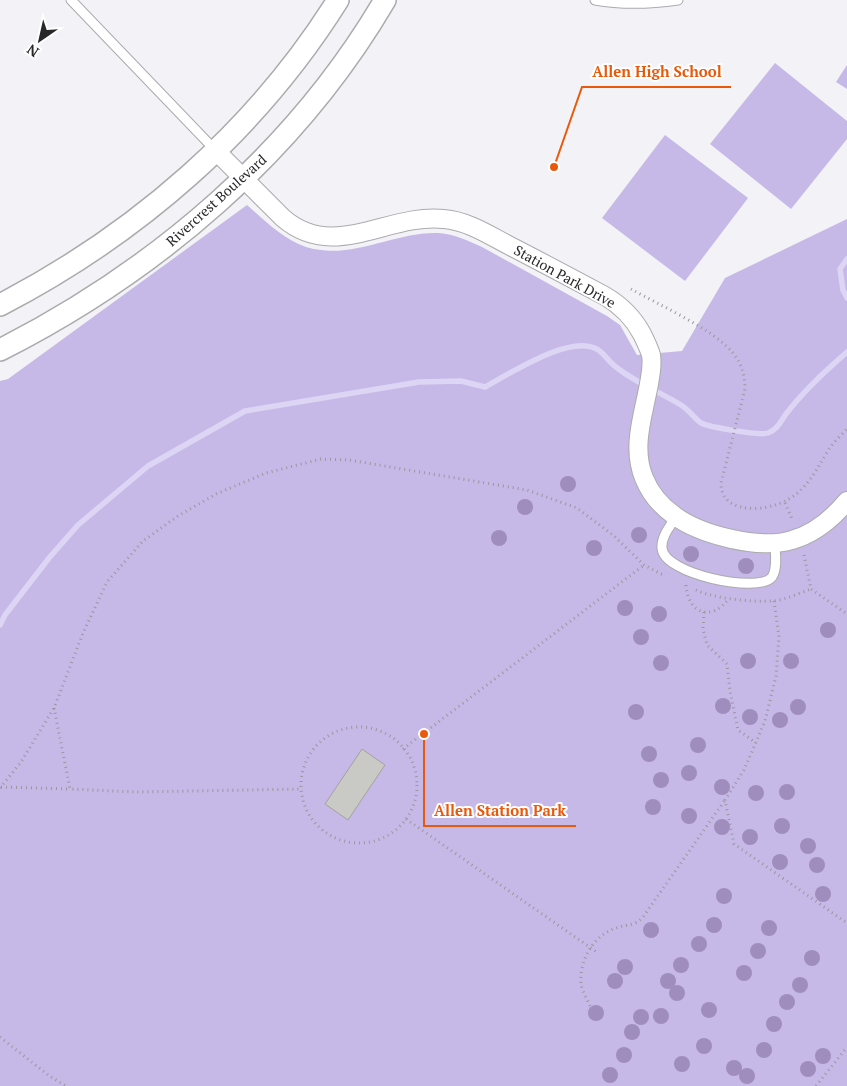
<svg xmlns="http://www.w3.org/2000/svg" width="847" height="1086" viewBox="0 0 847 1086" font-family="'PT Serif',serif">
	<rect width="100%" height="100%" fill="#f3f2f6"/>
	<g fill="#c6b9e8">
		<path d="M775 63 847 121V139L791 209 710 144Z"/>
		<path d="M847 65V89L836 82Z"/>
		<path d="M665 135 748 198 685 281 602 218Z"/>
		<path d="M247 205C265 221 283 239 306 247 352 261 394 231 439 233 454 234 469 241 482 247L607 316 620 325 637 355 682 351 725 278 847 219V1086H0V381L8 379Z"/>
	</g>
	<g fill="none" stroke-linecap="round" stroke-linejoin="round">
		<g stroke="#ddd5f4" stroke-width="5.5">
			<path d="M847 259 840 269 843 290 847 298"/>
			<path d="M0 625 5 615 49 558 78 525 148 466 245 411 419 382 461 381 485 387C510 373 558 343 586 346 602 347 605 359 616 367 636 383 660 392 681 405 689 410 694 418 701 423 709 427 759 436 768 433 777 430 781 421 786 414 804 390 825 371 847 352"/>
		</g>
	</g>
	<path fill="#c9c9c5" stroke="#a2a29e" d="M362 749 385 765 348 820 325 804Z"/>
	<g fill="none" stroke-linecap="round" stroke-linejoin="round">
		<defs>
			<g id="service">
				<path d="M71 0 216 151"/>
				<path d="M595 0C623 5 650 4 678 0"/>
				<path d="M676 517C670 526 661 537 662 548 663 574 759 594 772 577 778 568 775 553 775 543"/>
			</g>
			<path id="minor" d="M216 151 283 218C334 262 387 213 444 219 469 221 492 237 514 248 545 264 575 280 605 296 622 306 633 317 642 334 645 340 649 348 651 355 653 366 650 378 648 389 642 419 632 449 644 478 650 493 662 507 675 516 701 535 760 550 792 540 814 534 832 519 847 501"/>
			<g id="tertiary">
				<path d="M0 305C137 234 256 131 338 0"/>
				<path d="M0 350C156 271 296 152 385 0"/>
			</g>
		</defs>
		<use href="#service" stroke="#abaaad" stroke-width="11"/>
		<use href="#minor" stroke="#abaaad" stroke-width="20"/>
		<use href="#tertiary" stroke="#abaaad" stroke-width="24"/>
		<g stroke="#99989b" stroke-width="3" stroke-dasharray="1 4" stroke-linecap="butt">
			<path d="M631 289C659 305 713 329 733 353 742 364 745 376 745 389L721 483C721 496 728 504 741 507 749 509 759 509 767 507 802 500 812 477 829 449 834 442 841 435 847 429"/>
			<path d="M785 503 793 521"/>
			<path d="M804 555 811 589 847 614"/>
			<path d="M686 585C688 614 712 622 729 598"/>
			<path d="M696 590C715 599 752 602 773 601 785 600 799 593 811 589"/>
			<path d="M774 601 779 637 776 676 765 721 744 770 725 800 734 844 847 923"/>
			<path d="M704 612 703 629 707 645 727 664 730 691 738 730 756 743"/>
			<path d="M54 708 70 789 136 792 301 789"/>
			<circle cx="359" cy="785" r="58"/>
			<path d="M403 749 644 565"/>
			<path d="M1 787 70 789"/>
			<path d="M0 788 21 762 54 708 83 633 107 582 143 541 178 516 216 494 266 473 321 459 349 460 527 490 577 508 614 536 644 565 665 576"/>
			<path d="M406 819 598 953"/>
			<path d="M590 1006C587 999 582 991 581 984 579 959 594 934 619 927 629 924 635 926 643 917L725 800"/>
			<path d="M0 1037 48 1075 66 1086"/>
			<path d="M816 1086 847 1047"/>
		</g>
		<use href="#service" stroke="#fff" stroke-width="9"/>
		<use href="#minor" stroke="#fff" stroke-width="18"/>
		<use href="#tertiary" stroke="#fff" stroke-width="21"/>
	</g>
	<g fill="#9f8dbe">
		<circle cx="568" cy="484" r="8"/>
		<circle cx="525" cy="507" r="8"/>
		<circle cx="639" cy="535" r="8"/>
		<circle cx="499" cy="538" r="8"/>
		<circle cx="594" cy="548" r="8"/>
		<circle cx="691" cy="554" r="8"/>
		<circle cx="746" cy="566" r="8"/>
		<circle cx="625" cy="608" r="8"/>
		<circle cx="659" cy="614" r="8"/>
		<circle cx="828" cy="630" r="8"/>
		<circle cx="641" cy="637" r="8"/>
		<circle cx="748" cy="661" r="8"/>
		<circle cx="791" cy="661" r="8"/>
		<circle cx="661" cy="663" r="8"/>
		<circle cx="723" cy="706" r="8"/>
		<circle cx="798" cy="707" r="8"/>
		<circle cx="636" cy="712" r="8"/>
		<circle cx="750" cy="717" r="8"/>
		<circle cx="780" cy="720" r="8"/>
		<circle cx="698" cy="745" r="8"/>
		<circle cx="649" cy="754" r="8"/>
		<circle cx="689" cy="773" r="8"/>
		<circle cx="661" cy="780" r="8"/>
		<circle cx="722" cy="787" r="8"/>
		<circle cx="787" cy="792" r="8"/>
		<circle cx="756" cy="793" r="8"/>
		<circle cx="653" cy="807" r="8"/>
		<circle cx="689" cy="816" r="8"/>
		<circle cx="782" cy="826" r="8"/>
		<circle cx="722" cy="827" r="8"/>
		<circle cx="750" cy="837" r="8"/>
		<circle cx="808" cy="846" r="8"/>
		<circle cx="780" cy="862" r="8"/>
		<circle cx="817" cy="865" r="8"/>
		<circle cx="823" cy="894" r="8"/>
		<circle cx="724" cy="896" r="8"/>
		<circle cx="714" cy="925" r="8"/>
		<circle cx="769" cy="928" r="8"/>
		<circle cx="651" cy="930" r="8"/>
		<circle cx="699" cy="944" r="8"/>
		<circle cx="758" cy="951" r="8"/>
		<circle cx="812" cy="958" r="8"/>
		<circle cx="681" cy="965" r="8"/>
		<circle cx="625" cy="967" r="8"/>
		<circle cx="744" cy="973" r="8"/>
		<circle cx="615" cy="981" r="8"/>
		<circle cx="668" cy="981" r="8"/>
		<circle cx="800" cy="985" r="8"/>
		<circle cx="677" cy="993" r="8"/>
		<circle cx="787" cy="1002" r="8"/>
		<circle cx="709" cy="1010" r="8"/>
		<circle cx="596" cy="1013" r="8"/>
		<circle cx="661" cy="1016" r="8"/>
		<circle cx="641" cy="1017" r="8"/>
		<circle cx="774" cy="1024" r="8"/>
		<circle cx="632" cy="1032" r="8"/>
		<circle cx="704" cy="1046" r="8"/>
		<circle cx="764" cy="1050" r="8"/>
		<circle cx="624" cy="1055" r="8"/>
		<circle cx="823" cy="1056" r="8"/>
		<circle cx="682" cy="1064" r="8"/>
		<circle cx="734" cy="1068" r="8"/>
		<circle cx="808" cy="1069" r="8"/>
		<circle cx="610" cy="1075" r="8"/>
		<circle cx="747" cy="1076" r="8"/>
	</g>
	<g text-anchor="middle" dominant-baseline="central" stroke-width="4" stroke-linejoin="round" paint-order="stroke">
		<g font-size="14" fill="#282729" stroke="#fff">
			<text transform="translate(216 200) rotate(-42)">Rivercrest Boulevard</text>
			<text transform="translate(565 276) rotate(29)">Station Park Drive</text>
		</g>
	</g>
	<path fill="none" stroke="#e8590c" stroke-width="2" d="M554 167L582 87H731M424 734L424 826H576"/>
	<g fill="#e8590c" stroke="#fff" stroke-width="2">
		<circle cx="554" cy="167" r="5"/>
		<circle cx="424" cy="734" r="5"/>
	</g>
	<g font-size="15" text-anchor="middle" font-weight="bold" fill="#e8590c" stroke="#fff" stroke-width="4" stroke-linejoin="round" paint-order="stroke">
		<text x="657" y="77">Allen High School</text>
		<text x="500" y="816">Allen Station Park</text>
	</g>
	<g transform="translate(40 40) rotate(214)" stroke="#ffffff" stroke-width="4" paint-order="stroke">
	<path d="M0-4L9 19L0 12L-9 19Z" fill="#282729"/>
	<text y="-8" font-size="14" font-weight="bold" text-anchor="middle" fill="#282729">N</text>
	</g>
</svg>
